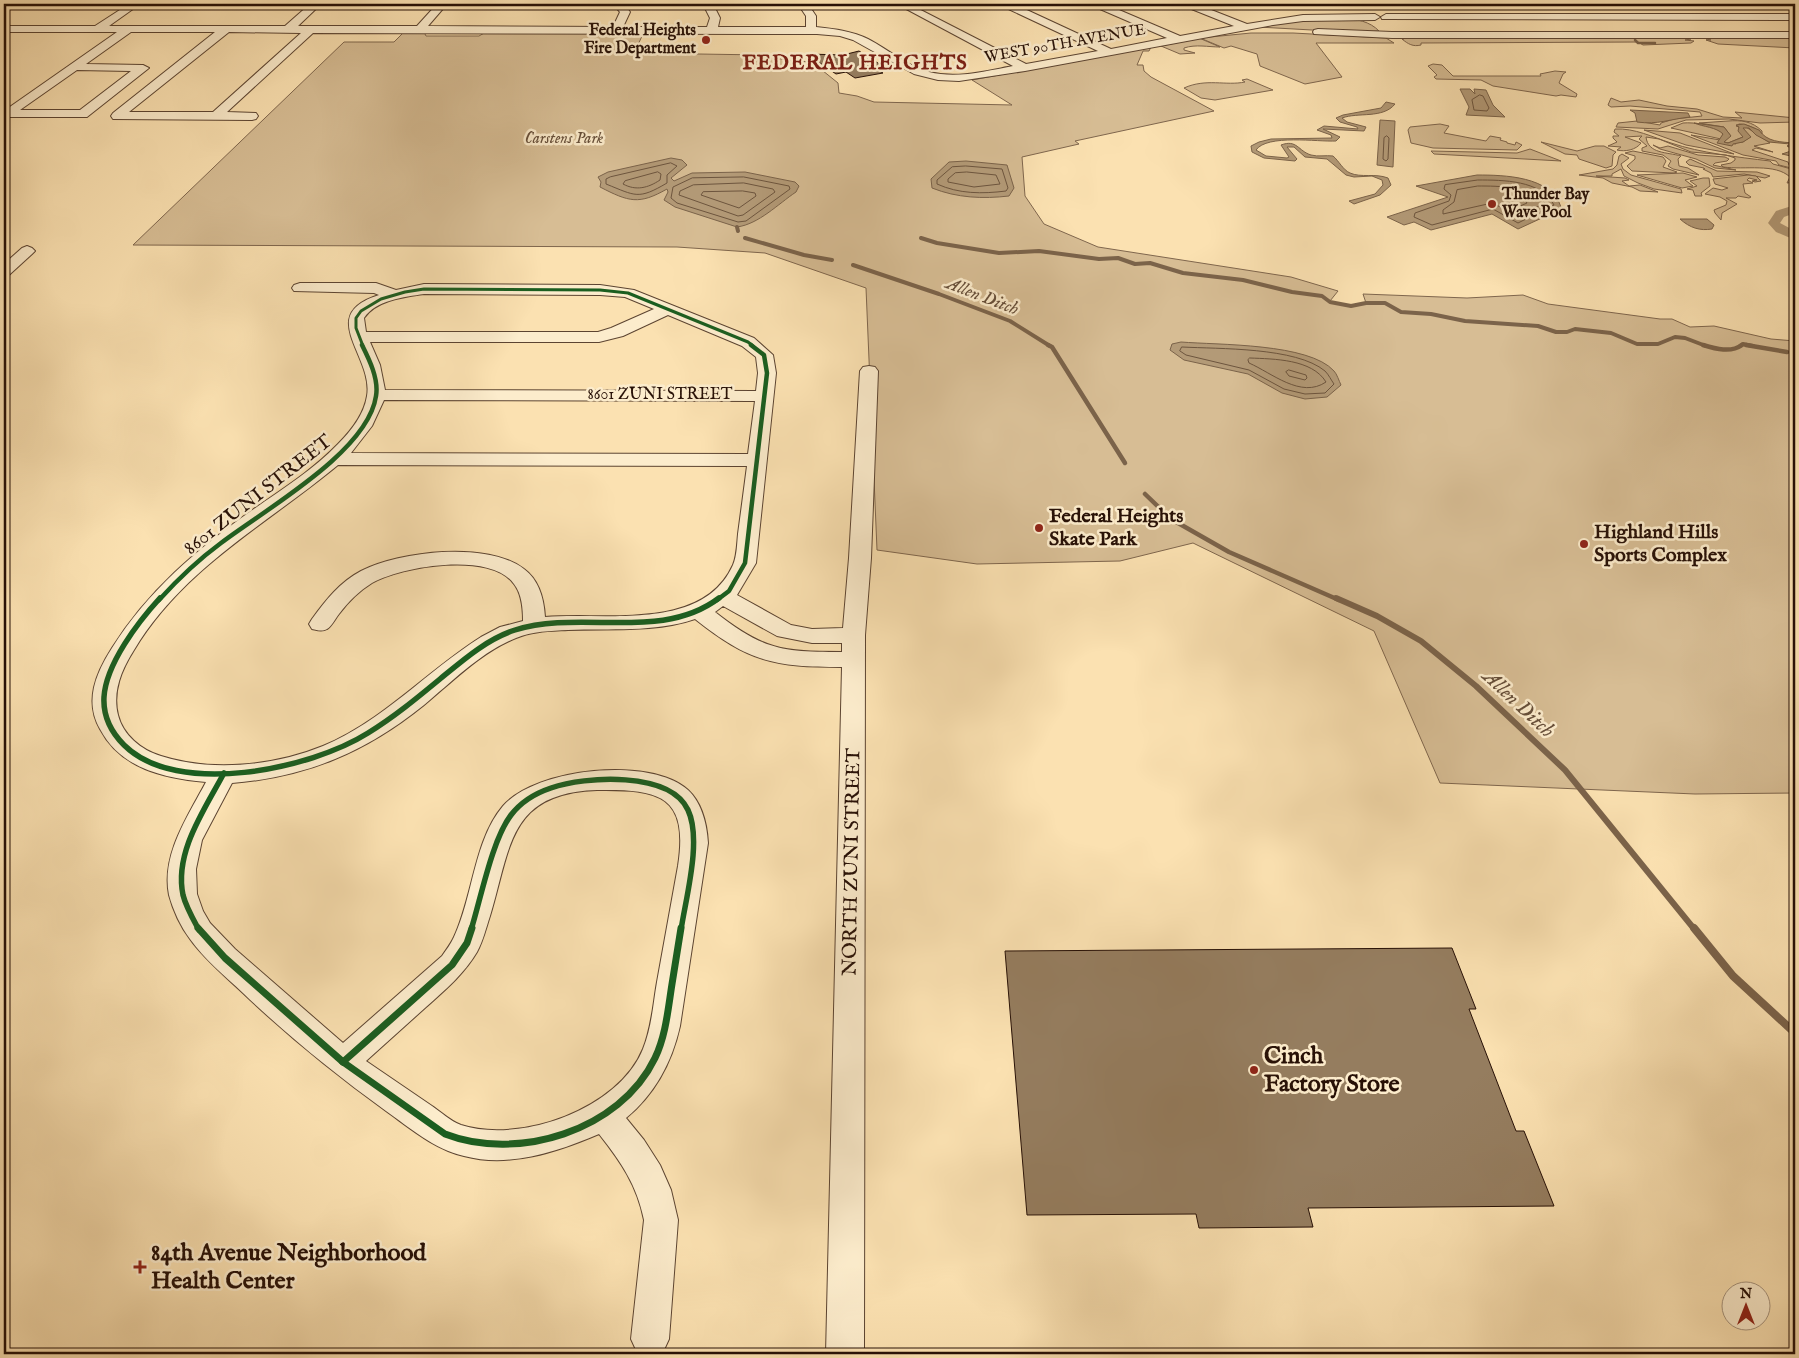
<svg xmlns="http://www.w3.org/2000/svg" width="1799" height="1358" viewBox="0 0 1799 1358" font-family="'IM FELL English',serif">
	<rect width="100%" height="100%" fill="#fbe1b1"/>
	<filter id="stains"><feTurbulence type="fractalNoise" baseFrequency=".004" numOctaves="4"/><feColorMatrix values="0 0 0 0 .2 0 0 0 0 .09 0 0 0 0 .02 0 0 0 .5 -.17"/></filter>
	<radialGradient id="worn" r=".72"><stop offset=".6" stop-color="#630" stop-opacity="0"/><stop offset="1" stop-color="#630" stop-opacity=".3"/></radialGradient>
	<g fill="#d7bd94" stroke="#7f664d">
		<path d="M1301 20C1325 20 1361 12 1379 31L1348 32 1258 27Z"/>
		<path d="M404 32H424L426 36H479L486 32H644L634 53 763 55 786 60 812 62 838 83 839 93 857 96 874 102 1012 105 972 80 1151 47 1149 51H1143L1137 65H1143L1144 71 1151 77 1214 111 1075 141 1079 144 1022 157 1025 196 1044 224 1098 247 1291 277 1338 291 1330 301C1343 306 1352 306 1366 303L1363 294 1467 298 1523 295 1548 304 1660 319H1672L1690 327 1714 326 1771 339 1795 341V793L1695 794 1440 783 1374 631 1193 543 1120 561 977 564 877 550 866 288 765 253 677 247 133 245 344 42H394Z"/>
		<path d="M1251 33H1293L1386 38 1394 43H1316L1342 77 1305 84 1260 66 1257 54 1231 46 1224 48 1200 38Z"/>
		<path d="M1400 37 1685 38 1691 39 1685 40 1694 41 1691 43 1643 45 1638 42 1421 43V45C1413 47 1408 44 1402 39H1404Z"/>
		<path d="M1710 37H1795V48L1718 44 1706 40H1711L1706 39Z"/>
		<path d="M1199 38 1220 47C1208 47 1196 44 1184 48V50L1195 53 1180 54 1161 46Z"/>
		<path d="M1433 64 1442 65 1453 76H1541L1540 74 1555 71 1566 72 1563 74 1559 83 1577 94 1576 97 1561 95 1556 96 1493 86 1481 80 1436 79 1434 77 1437 75 1428 66Z"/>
		<path d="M1247 79 1273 90 1215 100 1201 98 1184 88C1206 78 1226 86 1245 82L1242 80Z"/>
		<path d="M1611 98 1621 102 1639 100 1667 106 1697 109 1723 117 1742 118 1735 112 1795 118V122L1760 123 1729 119 1686 120 1658 129 1616 127 1618 123 1637 121 1660 125 1661 123 1674 119 1702 116 1700 112 1630 106 1611 107 1608 105Z"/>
		<path d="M1728 121C1741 120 1752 121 1762 131V134C1757 128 1746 124 1739 124L1736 126 1739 127 1743 137 1728 143 1724 142 1730 135 1724 127 1699 123Z"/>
		<path d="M1683 123C1694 122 1717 125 1723 134L1721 139 1671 128Z"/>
		<path d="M1440 124 1449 126 1444 133 1486 141 1490 136 1501 138 1500 140 1507 142V143L1515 145 1516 142 1522 145 1517 150 1433 148 1411 143 1408 130 1410 127Z"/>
		<path d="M1746 127 1770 143 1754 146 1773 152 1756 148 1752 150 1788 162 1789 165 1795 167V169L1779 165 1776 161 1743 155 1691 135 1720 140 1718 142 1736 144 1735 143 1743 142 1750 137 1742 128Z"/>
		<path d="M1615 129C1635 128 1652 137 1671 143 1701 153 1737 157 1770 161L1773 164 1795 170V182L1787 183 1790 177C1775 163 1745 170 1723 167L1721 165 1731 163 1735 160V158L1726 155 1691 152 1659 139 1646 137C1648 154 1667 152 1681 156L1678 159 1679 166 1688 168 1699 175 1673 169 1668 166 1671 161 1663 155 1642 151V148L1647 146 1639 139 1642 136 1625 137 1641 143C1636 150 1625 152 1617 150L1621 147 1608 146 1617 142 1613 138V136H1619L1614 132Z"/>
		<path d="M1644 130 1680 133 1734 154 1686 145Z"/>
		<path d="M1541 142 1577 151 1595 146H1604L1616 152 1613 155 1612 166 1606 168 1579 159 1577 155 1565 154Z"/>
		<path d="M1653 145 1660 148 1668 146 1698 155 1725 157 1729 159 1727 161 1715 163 1713 165 1736 170 1715 168 1696 159 1660 149Z"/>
		<path d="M1530 149 1561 161 1434 154 1431 151 1517 153Z"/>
		<path d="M1633 151 1663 157 1666 161 1663 167 1677 172 1674 173 1632 171 1627 166 1635 159V156L1625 153Z"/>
		<path d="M1622 154 1629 158 1621 164 1623 169 1631 175 1681 189 1682 193 1654 189 1638 183 1624 176 1621 169 1612 174V176H1596L1625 178 1629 180 1622 181 1629 186 1640 185 1658 192 1640 191 1632 187 1612 183 1603 178 1579 175 1613 169 1617 165 1619 156Z"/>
		<path d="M1690 159 1717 171 1757 172 1770 176 1765 178 1744 174 1713 177 1711 173 1703 169H1705L1704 168 1689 165 1686 162Z"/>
		<path d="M1683 173 1697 177 1685 180 1693 186 1682 188 1637 175Z"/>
		<path d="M1748 175 1756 176 1761 181 1755 182 1752 181 1757 180 1749 178 1747 180 1753 183 1743 184 1745 193 1751 197 1749 198 1738 196 1736 198H1726L1737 204 1722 213 1721 220 1715 213 1714 210 1726 205 1727 201 1720 197 1705 194 1713 188 1722 190 1728 188 1715 184 1713 179Z"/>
		<path d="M1703 178H1709L1710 186 1701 193 1702 196H1695L1693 190 1687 189 1697 186 1690 181Z"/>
	</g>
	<g fill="#b39a77" stroke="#7b634a">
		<path d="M1460 89H1470L1475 94 1474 89 1486 90 1493 105 1505 117 1466 115 1469 107Z"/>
		<path d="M1386 102 1395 104C1383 119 1358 112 1342 118L1347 122 1366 127 1364 131 1323 129 1340 137 1336 141C1318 142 1267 134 1256 150L1266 156 1287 158 1289 157 1281 145C1297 139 1298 151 1311 155 1318 157 1326 155 1333 156 1339 161 1343 170 1350 173 1361 178 1375 173 1388 178L1391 185 1380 195 1354 204 1349 201 1375 194 1383 185 1382 180 1372 176 1354 177 1346 175 1327 159 1305 157 1294 147H1287L1297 159 1295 161 1264 158 1252 152 1251 146 1259 142 1271 139 1332 138 1331 135 1317 130 1324 126 1358 129 1357 127 1340 122 1336 118 1343 115 1381 108Z"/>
		<path d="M1630 110 1688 113 1690 117C1670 119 1658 125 1637 122L1635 113Z"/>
		<path d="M1380 120 1395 121 1393 167 1377 165Z"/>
		<path d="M1694 123 1724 127 1731 136 1724 142 1728 143 1743 137 1738 131 1739 127 1736 125 1744 124 1759 130C1767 142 1780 142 1795 143V157L1782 154 1794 150 1787 146 1790 144 1769 142 1756 135 1749 128H1743L1751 137 1743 142 1733 144 1732 146 1717 143 1723 134C1716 127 1704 127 1694 123Z"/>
		<path d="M671 158 682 160 687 165 671 178 674 181 692 173 745 172 795 182 799 186 796 192C778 204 759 224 737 227L675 207 664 200 668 192 667 189C639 205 629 202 600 187L601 182 598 177 608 172Z"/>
		<path d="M966 161 1007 165 1014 188 1009 196C983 199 957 198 932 188L931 179 949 162Z"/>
		<path d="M1477 175C1504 175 1551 176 1561 207L1557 211 1518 229 1492 214 1431 230 1414 222 1404 225 1387 217 1448 197 1416 186Z"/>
		<path d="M1680 219H1707L1714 225 1712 229C1700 231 1690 228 1680 219Z"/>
		<path d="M1181 342C1218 345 1309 343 1334 371 1337 374 1339 381 1341 385L1327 397 1305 399 1282 393 1248 374 1184 360 1170 350 1172 344Z"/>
	</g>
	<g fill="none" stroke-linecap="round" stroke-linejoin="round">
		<g stroke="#6d553e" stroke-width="1">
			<path d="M1480 95 1483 96 1489 108 1487 111 1474 110 1472 100Z"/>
			<path d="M1387 136 1389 138 1388 159 1386 161 1383 159 1384 138Z"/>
			<path d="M671 163 677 166 667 175V183C638 200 636 196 606 184V179L610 177Z"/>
			<path d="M966 166 1002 169 1008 188 1006 191C982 194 959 194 937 184V180L952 167Z"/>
			<path d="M658 172 661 174 660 180C648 188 636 191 623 184L625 181Z"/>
			<path d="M967 172 996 175 1000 184 974 187 948 182V179L955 173Z"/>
			<path d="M744 177 789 186 790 189 746 221 738 222 677 203 671 198 673 187 692 178Z"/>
			<path d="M1478 180C1503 180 1541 180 1554 205L1518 223 1493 209 1432 225 1414 217 1415 213 1449 201 1451 195 1444 189 1445 185Z"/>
			<path d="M744 183 773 189 775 192 743 215 738 216 679 195 680 191 693 185Z"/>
			<path d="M1478 186C1499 186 1530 186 1545 203L1519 216 1492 203 1443 214V210L1454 202 1457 190Z"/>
			<path d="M743 191 755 193 756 196 739 208 701 195 703 192Z"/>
			<path d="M1507 196 1525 200 1527 203 1518 207 1505 200 1504 197Z"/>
			<path d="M1182 347C1219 349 1296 347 1325 371 1329 375 1331 380 1334 384L1325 393 1305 394 1284 389 1249 370 1186 355 1180 351Z"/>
			<path d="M1250 358C1274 359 1312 359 1326 382 1301 399 1272 373 1249 363L1248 360Z"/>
			<path d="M1289 370 1306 375 1307 378 1305 380 1289 376 1286 372Z"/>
		</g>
		<path stroke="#7b634a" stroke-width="2.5" d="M1635 40 1638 43H1655"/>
		<g stroke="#7b634a" stroke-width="4">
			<path d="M737 227 738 231"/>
			<path d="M745 238 804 255 832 260"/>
			<path d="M921 238 937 243 999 253 1039 251 1099 259 1118 258 1135 264 1150 263 1183 273 1243 280 1292 292 1322 296 1330 302 1351 306 1366 303H1385L1401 312 1431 314 1465 321 1538 326 1556 332H1567L1575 329 1611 333 1637 344H1658L1675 337 1685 338 1706 346"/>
			<path d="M853 265 939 294 1010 321 1050 346"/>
			<path d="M1740 346 1743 344 1753 346"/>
		</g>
		<g stroke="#7b634a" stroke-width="4.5">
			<path d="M1048 345 1052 347 1125 463"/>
			<path d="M1703 345C1716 349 1731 353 1742 345"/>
			<path d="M1746 345 1787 352"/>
			<path d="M1145 494 1171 519 1229 552 1339 600"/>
		</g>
		<path stroke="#7b634a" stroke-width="6" d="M1336 598 1377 616 1421 641 1476 686 1565 770 1695 930"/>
		<path stroke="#7b634a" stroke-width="8" d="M1694 928 1733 976 1795 1033"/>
		<path fill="#b39a77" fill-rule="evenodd" d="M1795 205V213L1784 217 1780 223 1795 231V240L1776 232 1768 223 1776 211Z"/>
	</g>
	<g fill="#957d5f" stroke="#271006">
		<path d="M859 51 881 65 872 67 883 73 855 78 846 72 836 74 807 54 843 55Z"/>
		<path d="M1452 948 1476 1009H1469L1516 1131H1524L1554 1206 1308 1208 1313 1227 1199 1228 1196 1214 1027 1215 1005 951Z"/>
	</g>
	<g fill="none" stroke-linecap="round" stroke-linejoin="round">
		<defs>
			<g id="minor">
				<path d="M129 4H140L109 26H285L310 4H321L298 26H417L437 4H447L428 26 613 27 620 12 613 4H624L630 12 623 27H707L710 18 703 4H713L720 18 718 27H806V16L798 4H808L816 16V27C834 29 852 31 868 39 889 50 907 66 929 72 957 79 986 71 1013 66L897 4H909L1026 64 1098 51 1002 6 1001 4H1014L1111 49 1167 38 1093 6 1092 4H1105L1180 36 1234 26 1184 6 1183 4H1196L1247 24 1303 15 1375 14 1380 17 1375 20 1303 21 1273 25 1025 71 959 81 938 80 914 74 853 40 840 36 817 34 313 33 227 112 256 113 258 116 256 119 252 120 113 119 111 116 113 113 215 32H131L86 64 143 65 149 68 87 117H4V111L117 32H4V26H95ZM229 32 301 33 213 112H129ZM77 70 131 71 80 110H20Z"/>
				<path d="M1386 14H1795V20L1382 19 1381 17Z"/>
				<path d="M1318 29 1392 32H1795V38H1392L1314 34 1313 32 1314 30Z"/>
				<path d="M27 246 32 248 35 251 32 254 9 275 4 277V264L22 248Z"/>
				<path d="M300 283H376L396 290 424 284 600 285 634 290 754 338 773 355 776 373 756 563 737 595 791 625 812 629 843 628 849 558 860 371 863 367 869 366 875 367 878 371 871 558 865 635 864 1354H826L842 667C774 667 749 662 695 619 654 633 610 628 568 630 551 631 532 631 516 638 481 652 453 681 424 705 366 752 307 777 232 783L202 840 196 869 197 894 203 911 210 923 235 949 343 1043 442 956C446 950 451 944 454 937 473 897 474 840 503 806 536 768 650 756 688 790 702 803 707 825 708 843L680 1026C672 1062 655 1094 626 1118L644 1140 660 1165 671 1190 678 1220 669 1339 663 1352C655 1355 645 1355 637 1352L631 1339 644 1220C637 1185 621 1162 599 1134 557 1152 509 1168 464 1156 434 1149 410 1128 386 1111 335 1074 288 1036 243 993 225 976 204 959 190 939 181 927 173 910 169 895 161 855 188 816 206 782 164 778 121 769 100 729 84 701 96 673 112 648 148 591 196 550 251 511 281 490 313 470 338 444 351 431 364 415 367 396 374 356 315 315 379 295L374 293 294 291 292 288 294 285ZM424 294 600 295 625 297 654 309 611 328 598 332H366L364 318C376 300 404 297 424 294ZM668 315 742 346 756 357 758 373 756 391 385 390 380 365 370 342H599L623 336ZM384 400 755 401 748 454 351 453 372 426ZM338 465 747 466C744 489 741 512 738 534 737 544 737 556 733 565 703 632 606 612 545 617 544 599 539 580 524 569 488 541 400 551 361 571 340 582 326 600 312 619L309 624 312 629C317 630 322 632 327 629 331 627 335 619 339 614 348 602 359 591 372 583 402 566 491 551 514 584 522 594 523 609 523 621L500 627 481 637C427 671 383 721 323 746 274 766 211 772 161 756 141 750 123 735 118 715 112 691 122 669 134 650 183 568 267 524 338 465ZM723 606 777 636 812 643H842V652C782 652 763 650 715 612ZM597 790C659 789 689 795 678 866 671 905 664 943 657 982 653 1004 652 1027 643 1049 619 1109 520 1144 461 1125 450 1121 441 1112 432 1106 410 1091 388 1076 366 1061 386 1043 406 1025 426 1007 445 990 464 974 477 952 483 941 486 928 490 916 511 847 508 793 597 790Z"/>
			</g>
		</defs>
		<use href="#minor" stroke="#5c4431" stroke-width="2"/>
		<use href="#minor" fill="#fceccc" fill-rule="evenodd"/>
		<defs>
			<path id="cycleway-far3" d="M363 346 356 328V318L361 311 381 299 405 292 424 289 600 290 628 293 748 342 753 346"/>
			<g id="cycleway-far2">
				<path d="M159 600C178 579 198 560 221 543 264 510 368 452 376 396 379 379 369 359 362 345"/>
				<path d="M717 600 729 591 745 563 767 373 764 355 751 345"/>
			</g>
			<g id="cycleway-far1">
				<path d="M160 598C138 622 106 664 104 697 103 715 111 732 124 745 177 798 311 769 368 733 394 717 417 698 440 679 463 660 487 639 515 630 581 609 661 642 719 598"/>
				<path d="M199 930C193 919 186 907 183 895 174 852 205 809 224 773"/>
				<path d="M471 930C481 898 492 840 511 815 521 802 536 793 551 788 585 776 670 771 688 810 702 840 686 897 681 930"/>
			</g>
			<g id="cycleway">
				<path d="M198 928 225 958 343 1062"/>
				<path d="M343 1062 445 1134C517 1162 620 1131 655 1058 666 1035 668 1009 672 984 675 966 678 947 681 928"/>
				<path d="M343 1062 452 965 467 943 472 928"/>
			</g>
		</defs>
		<use href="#cycleway-far3" stroke="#fceccc" stroke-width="5"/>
		<use href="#cycleway-far2" stroke="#fceccc" stroke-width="7"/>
		<use href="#cycleway-far1" stroke="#fceccc" stroke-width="9"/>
		<use href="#cycleway" stroke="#fceccc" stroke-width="10"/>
		<use href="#cycleway-far3" stroke="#1b5e20" stroke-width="3"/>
		<use href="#cycleway-far2" stroke="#1b5e20" stroke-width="4.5"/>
		<use href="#cycleway-far1" stroke="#1b5e20" stroke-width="5.5"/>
		<use href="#cycleway" stroke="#1b5e20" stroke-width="7"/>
	</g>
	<g fill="#8f2418" stroke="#fceccc" stroke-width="2">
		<circle cx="706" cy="40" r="5"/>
		<circle cx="1492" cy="204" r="5"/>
		<circle cx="1039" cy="528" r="5"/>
		<circle cx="1584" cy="544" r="5"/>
		<circle cx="1254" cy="1070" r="5"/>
		<path d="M137.5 1259.5h5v5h5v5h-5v5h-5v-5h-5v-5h5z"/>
	</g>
	<g text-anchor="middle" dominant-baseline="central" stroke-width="5" stroke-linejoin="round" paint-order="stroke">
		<g font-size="16" font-weight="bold" fill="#271006" stroke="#fceccc" text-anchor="end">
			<text x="696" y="31">Federal Heights<tspan x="696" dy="18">Fire Department</tspan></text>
			<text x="1502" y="195" text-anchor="start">Thunder Bay<tspan x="1502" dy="18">Wave Pool</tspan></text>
		</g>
		<g font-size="16" fill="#271006" stroke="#fceccc">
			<text transform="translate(1065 44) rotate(-10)">WEST 90TH AVENUE</text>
			<text x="660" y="395">8601 ZUNI STREET</text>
		</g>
		<g font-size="16" font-style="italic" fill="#654d38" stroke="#fceccc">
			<text x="564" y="139">Carstens Park</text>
		</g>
		<g font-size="18" font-style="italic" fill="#664e39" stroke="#fceccc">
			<text transform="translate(982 297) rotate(21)">Allen Ditch</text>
		</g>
		<g font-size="20" fill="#271006" stroke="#fceccc">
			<text transform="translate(258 495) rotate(-38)">8601 ZUNI STREET</text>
			<text transform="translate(852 862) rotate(-89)">NORTH ZUNI STREET</text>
		</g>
		<g font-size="20" font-weight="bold" fill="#271006" stroke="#fceccc" text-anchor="start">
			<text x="1049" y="516">Federal Heights<tspan x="1049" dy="23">Skate Park</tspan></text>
			<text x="1594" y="532">Highland Hills<tspan x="1594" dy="23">Sports Complex</tspan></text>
		</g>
		<g font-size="21" font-weight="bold" letter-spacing="1" fill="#7a1f14" stroke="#fceccc">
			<text x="855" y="63">FEDERAL HEIGHTS</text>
		</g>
		<g font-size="21" font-style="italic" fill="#664e39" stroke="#fceccc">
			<text transform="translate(1518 704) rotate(43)">Allen Ditch</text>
		</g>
		<g font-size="24" font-weight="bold" fill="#271006" stroke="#fceccc" text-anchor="start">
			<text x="1264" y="1056">Cinch<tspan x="1264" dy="28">Factory Store</tspan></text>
			<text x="151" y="1253">84th Avenue Neighborhood<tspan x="151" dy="28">Health Center</tspan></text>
		</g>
	</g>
	<rect width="1799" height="1358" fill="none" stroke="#fbe1b1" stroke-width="20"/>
	<rect x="5" y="5" width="1789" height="1348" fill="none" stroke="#271006" stroke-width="2.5"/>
	<rect x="10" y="10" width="1779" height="1338" fill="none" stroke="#271006"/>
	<g transform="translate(1746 1306)"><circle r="24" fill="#fceccc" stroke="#a7947d"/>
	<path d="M0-4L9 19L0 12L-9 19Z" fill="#8f2418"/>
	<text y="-8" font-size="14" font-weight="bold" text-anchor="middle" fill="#271006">N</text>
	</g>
	<rect width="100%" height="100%" filter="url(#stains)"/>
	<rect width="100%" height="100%" fill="url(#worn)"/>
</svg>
